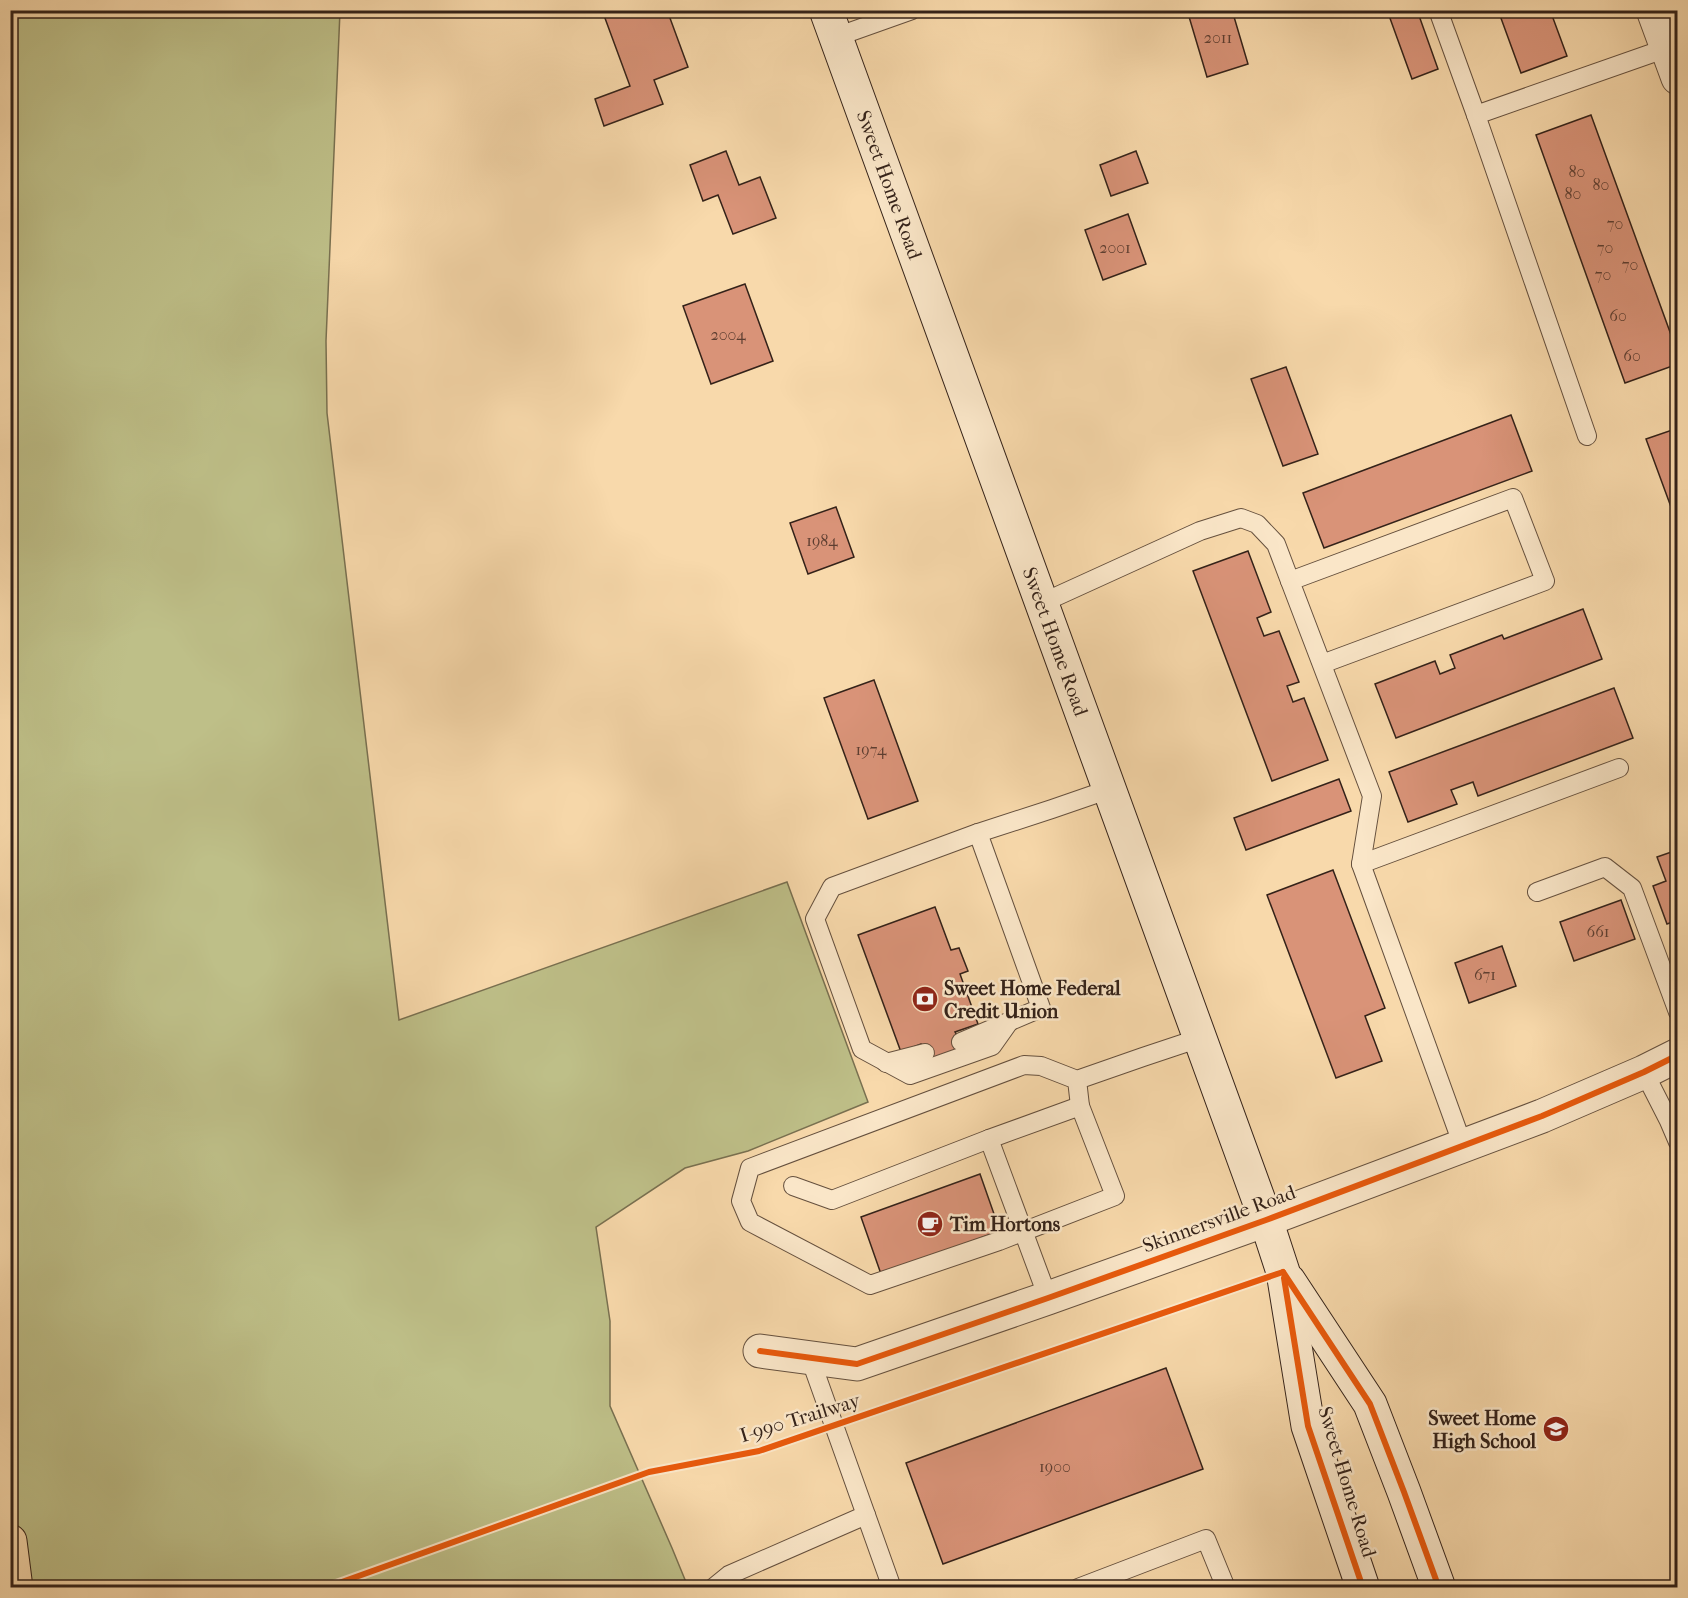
<svg xmlns="http://www.w3.org/2000/svg" width="1688" height="1598" viewBox="0 0 1688 1598" font-family="'IM FELL French Canon',serif">
	<rect width="100%" height="100%" fill="#f8d9ab"/>
	<filter id="stains"><feTurbulence type="fractalNoise" baseFrequency=".00333" numOctaves="4"/><feColorMatrix values="0 0 0 0 .2 0 0 0 0 .09 0 0 0 0 .02 0 0 0 .5 -.17"/></filter>
	<radialGradient id="worn" r=".72"><stop offset=".6" stop-color="#630" stop-opacity="0"/><stop offset="1" stop-color="#630" stop-opacity=".3"/></radialGradient>
	<path fill="#bebf88" stroke="#797050" stroke-width="1.5" d="M11 11H340L326 341 327 413 399 1020 787 882 868 1102 748 1151 685 1168 596 1227 610 1321V1406L672 1548 688 1587 11 1588Z"/>
	<g fill="#d99378" stroke="#342219" stroke-width="1.5">
		<path d="M602 10H667L688 67 654 80 663 104 604 126 595 99 630 86Z"/>
		<path d="M1187 10H1232L1248 64 1207 77Z"/>
		<path d="M1387 10H1417L1438 69 1412 79Z"/>
		<path d="M1498 10H1550L1567 56 1521 73Z"/>
		<path d="M1591 115 1678 354V364L1625 383 1536 135Z"/>
		<path d="M726 151 739 185 760 177 776 218 733 234 718 195 703 201 690 165Z"/>
		<path d="M1136 151 1148 183 1111 196 1100 165Z"/>
		<path d="M1128 214 1146 264 1103 280 1085 230Z"/>
		<path d="M745 284 773 361 711 384 683 306Z"/>
		<path d="M1286 367 1318 454 1283 466 1251 379Z"/>
		<path d="M1511 415 1532 471 1324 548 1303 493Z"/>
		<path d="M1678 428V526L1646 439Z"/>
		<path d="M836 507 854 557 808 574 790 523Z"/>
		<path d="M1248 551 1271 612 1257 618 1264 636 1279 631 1299 682 1287 686 1293 702 1304 698 1328 760 1272 781 1193 571Z"/>
		<path d="M1583 609 1602 659 1396 738 1375 684 1435 661 1440 674 1455 668 1450 655 1502 635 1504 639Z"/>
		<path d="M874 680 918 801 868 819 824 698Z"/>
		<path d="M1614 688 1633 738 1478 796 1473 782 1451 790 1457 804 1408 822 1389 772Z"/>
		<path d="M1339 779 1351 811 1246 850 1234 818Z"/>
		<path d="M1677 850 1678 920 1667 924 1653 886 1666 881 1657 857Z"/>
		<path d="M1333 870 1385 1008 1365 1016 1382 1061 1336 1078 1267 895Z"/>
		<path d="M1621 900 1635 939 1574 961 1560 922Z"/>
		<path d="M935 907 951 950 959 948 968 971 960 974 978 1024 955 1032 961 1042 963 1052 928 1065 921 1044 901 1052 858 935Z"/>
		<path d="M1502 946 1516 986 1469 1003 1455 963Z"/>
		<path d="M980 1174 1000 1231 881 1274 861 1217Z"/>
		<path d="M1166 1368 1203 1469 943 1564 906 1463Z"/>
	</g>
	<g fill="none" stroke-linecap="round" stroke-linejoin="round">
		<defs>
			<g id="lane">
				<path d="M1438 10 1476 115"/>
				<path d="M836 37 912 10"/>
				<path d="M1587 436 1476 115 1667 48"/>
				<path d="M1042 603 1200 531 1241 518 1257 524 1276 544 1290 581"/>
				<path d="M1322 664 1545 581 1513 498 1290 581 1372 796 1361 864 1463 1146"/>
				<path d="M1361 864 1619 768"/>
				<path d="M1537 892 1605 867 1632 888 1678 1012"/>
				<path d="M1009 1022 992 1046 910 1075 862 1049 815 919 832 887 978 833 1052 809 1110 789"/>
				<path d="M961 1042 1041 1008 978 833"/>
				<path d="M886 1063 925 1053"/>
				<path d="M1644 1072 1669 1121 1678 1142"/>
				<path d="M1077 1080 1080 1106 1115 1196 999 1241 870 1285 750 1222 741 1201 750 1168 1024 1065 1041 1066 1077 1080 1143 1057 1200 1038"/>
				<path d="M793 1186 832 1200 989 1139"/>
				<path d="M1048 1298 989 1139 1080 1106"/>
				<path d="M810 1358 892 1588"/>
				<path d="M713 1588 729 1575 866 1515"/>
				<path d="M1078 1588 1206 1539 1226 1588"/>
			</g>
			<g id="street">
				<path d="M1653 10 1678 78"/>
				<path d="M760 1351 857 1364 1048 1298 1266 1220 1542 1116 1644 1072 1678 1055"/>
			</g>
			<g id="secondary">
				<path id="s1" d="M826 10 1266 1220 1283 1272 1308 1426 1363 1588"/>
				<path d="M1289 1281 1370 1404 1404 1492 1439 1588"/>
			</g>
			<path id="highway" d="M10 1541 16 1588"/>
		</defs>
		<use href="#lane" stroke="#65503e" stroke-width="20"/>
		<use href="#street" stroke="#65503e" stroke-width="35"/>
		<use href="#secondary" stroke="#342219" stroke-width="35"/>
		<use href="#highway" stroke="#342219" stroke-width="35"/>
		<use href="#lane" stroke="#fae6c8" stroke-width="18"/>
		<use href="#street" stroke="#fae6c8" stroke-width="33"/>
		<use href="#secondary" stroke="#fae6c8" stroke-width="33"/>
		<use href="#highway" stroke="#f8d9ab" stroke-width="33"/>
		<defs>
			<g id="cycleway">
				<path d="M1283 1272 1370 1404 1404 1492 1439 1588"/>
				<path d="M1284 1278 1308 1426 1363 1588"/>
				<path d="M760 1351 857 1364 1048 1298 1266 1220 1542 1116 1644 1072 1678 1055"/>
				<path d="M325 1588 649 1472 759 1451 1283 1272"/>
			</g>
		</defs>
		<use href="#cycleway" stroke="#fae6c8" stroke-width="10"/>
		<use href="#cycleway" stroke="#e8590c" stroke-width="6"/>
	</g>
	<defs>
		<symbol id="bank-disc" viewBox="-11 -11 22 22"><circle r="9.5" fill="#8f2418" stroke="#fae6c8"/><path d="M-6-4H6V4H-6ZM0-2.3a2.3 2.3 0 1 0 0 4.6a2.3 2.3 0 1 0 0-4.6Z" fill="#fff"/></symbol>
		<symbol id="cafe-disc" viewBox="-11 -11 22 22"><circle r="9.5" fill="#8f2418" stroke="#fae6c8"/><path d="M-5.5-4.5H6V0H3Q3 3.5 0 3.5H-2.5Q-5.5 3.5-5.5 0ZM3-3.2v2h1.7v-2ZM-6 4.5H4V6H-6Z" fill="#fff"/></symbol>
		<symbol id="school-disc" viewBox="-11 -11 22 22"><circle r="9.5" fill="#8f2418" stroke="#fae6c8"/><path d="M0-5L7-2L0 1L-7-2ZM-4 1L0 2.5L4 1V4Q0 6-4 4Z" fill="#fff"/></symbol>
	</defs>
	<g fill-rule="evenodd">
		<use href="#bank-disc" x="910" y="984" width="30" height="30"/>
		<use href="#cafe-disc" x="915" y="1209" width="30" height="30"/>
		<use href="#school-disc" x="1541" y="1414" width="30" height="30"/>
	</g>
	<g text-anchor="middle" dominant-baseline="central" stroke-width="5" stroke-linejoin="round" paint-order="stroke">
		<g font-size="16" fill="#5d3e31">
			<text x="1218" y="37">2011</text>
			<text x="1577" y="171">80</text>
			<text x="1601" y="184">80</text>
			<text x="1573" y="193">80</text>
			<text x="1615" y="223">70</text>
			<text x="1115" y="247">2001</text>
			<text x="1605" y="247">70</text>
			<text x="1630" y="264">70</text>
			<text x="1603" y="274">70</text>
			<text x="1618" y="315">60</text>
			<text x="728" y="334">2004</text>
			<text x="1632" y="355">60</text>
			<text x="822" y="540">1984</text>
			<text x="871" y="749">1974</text>
			<text x="1598" y="931">661</text>
			<text x="1485" y="974">671</text>
			<text x="1055" y="1466">1900</text>
		</g>
		<g font-size="20" fill="#342219" stroke="#fae6c8">
			<text stroke="none"><textPath href="#s1" startOffset="186">Sweet Home Road</textPath></text>
			<text stroke="none"><textPath href="#s1" startOffset="672">Sweet Home Road</textPath></text>
			<text transform="translate(1219 1219) rotate(-20)">Skinnersville Road</text>
			<text transform="translate(800 1418) rotate(-17)">I-990 Trailway</text>
			<text transform="translate(1347 1482) rotate(73)">Sweet Home Road</text>
		</g>
		<g font-size="20" font-weight="bold" fill="#342219" stroke="#fae6c8" text-anchor="start">
			<text x="944" y="988">Sweet Home Federal<tspan x="944" dy="23">Credit Union</tspan></text>
			<text x="950" y="1224">Tim Hortons</text>
			<text x="1536" y="1418" text-anchor="end">Sweet Home<tspan x="1536" dy="23">High School</tspan></text>
		</g>
	</g>
	<rect width="1688" height="1598" fill="none" stroke="#f8d9ab" stroke-width="36"/>
	<rect x="12" y="12" width="1664" height="1574" fill="none" stroke="#342219" stroke-width="3"/>
	<rect x="18" y="18" width="1652" height="1562" fill="none" stroke="#342219" stroke-width="1.5"/>
	<rect width="100%" height="100%" filter="url(#stains)"/>
	<rect width="100%" height="100%" fill="url(#worn)"/>
</svg>
